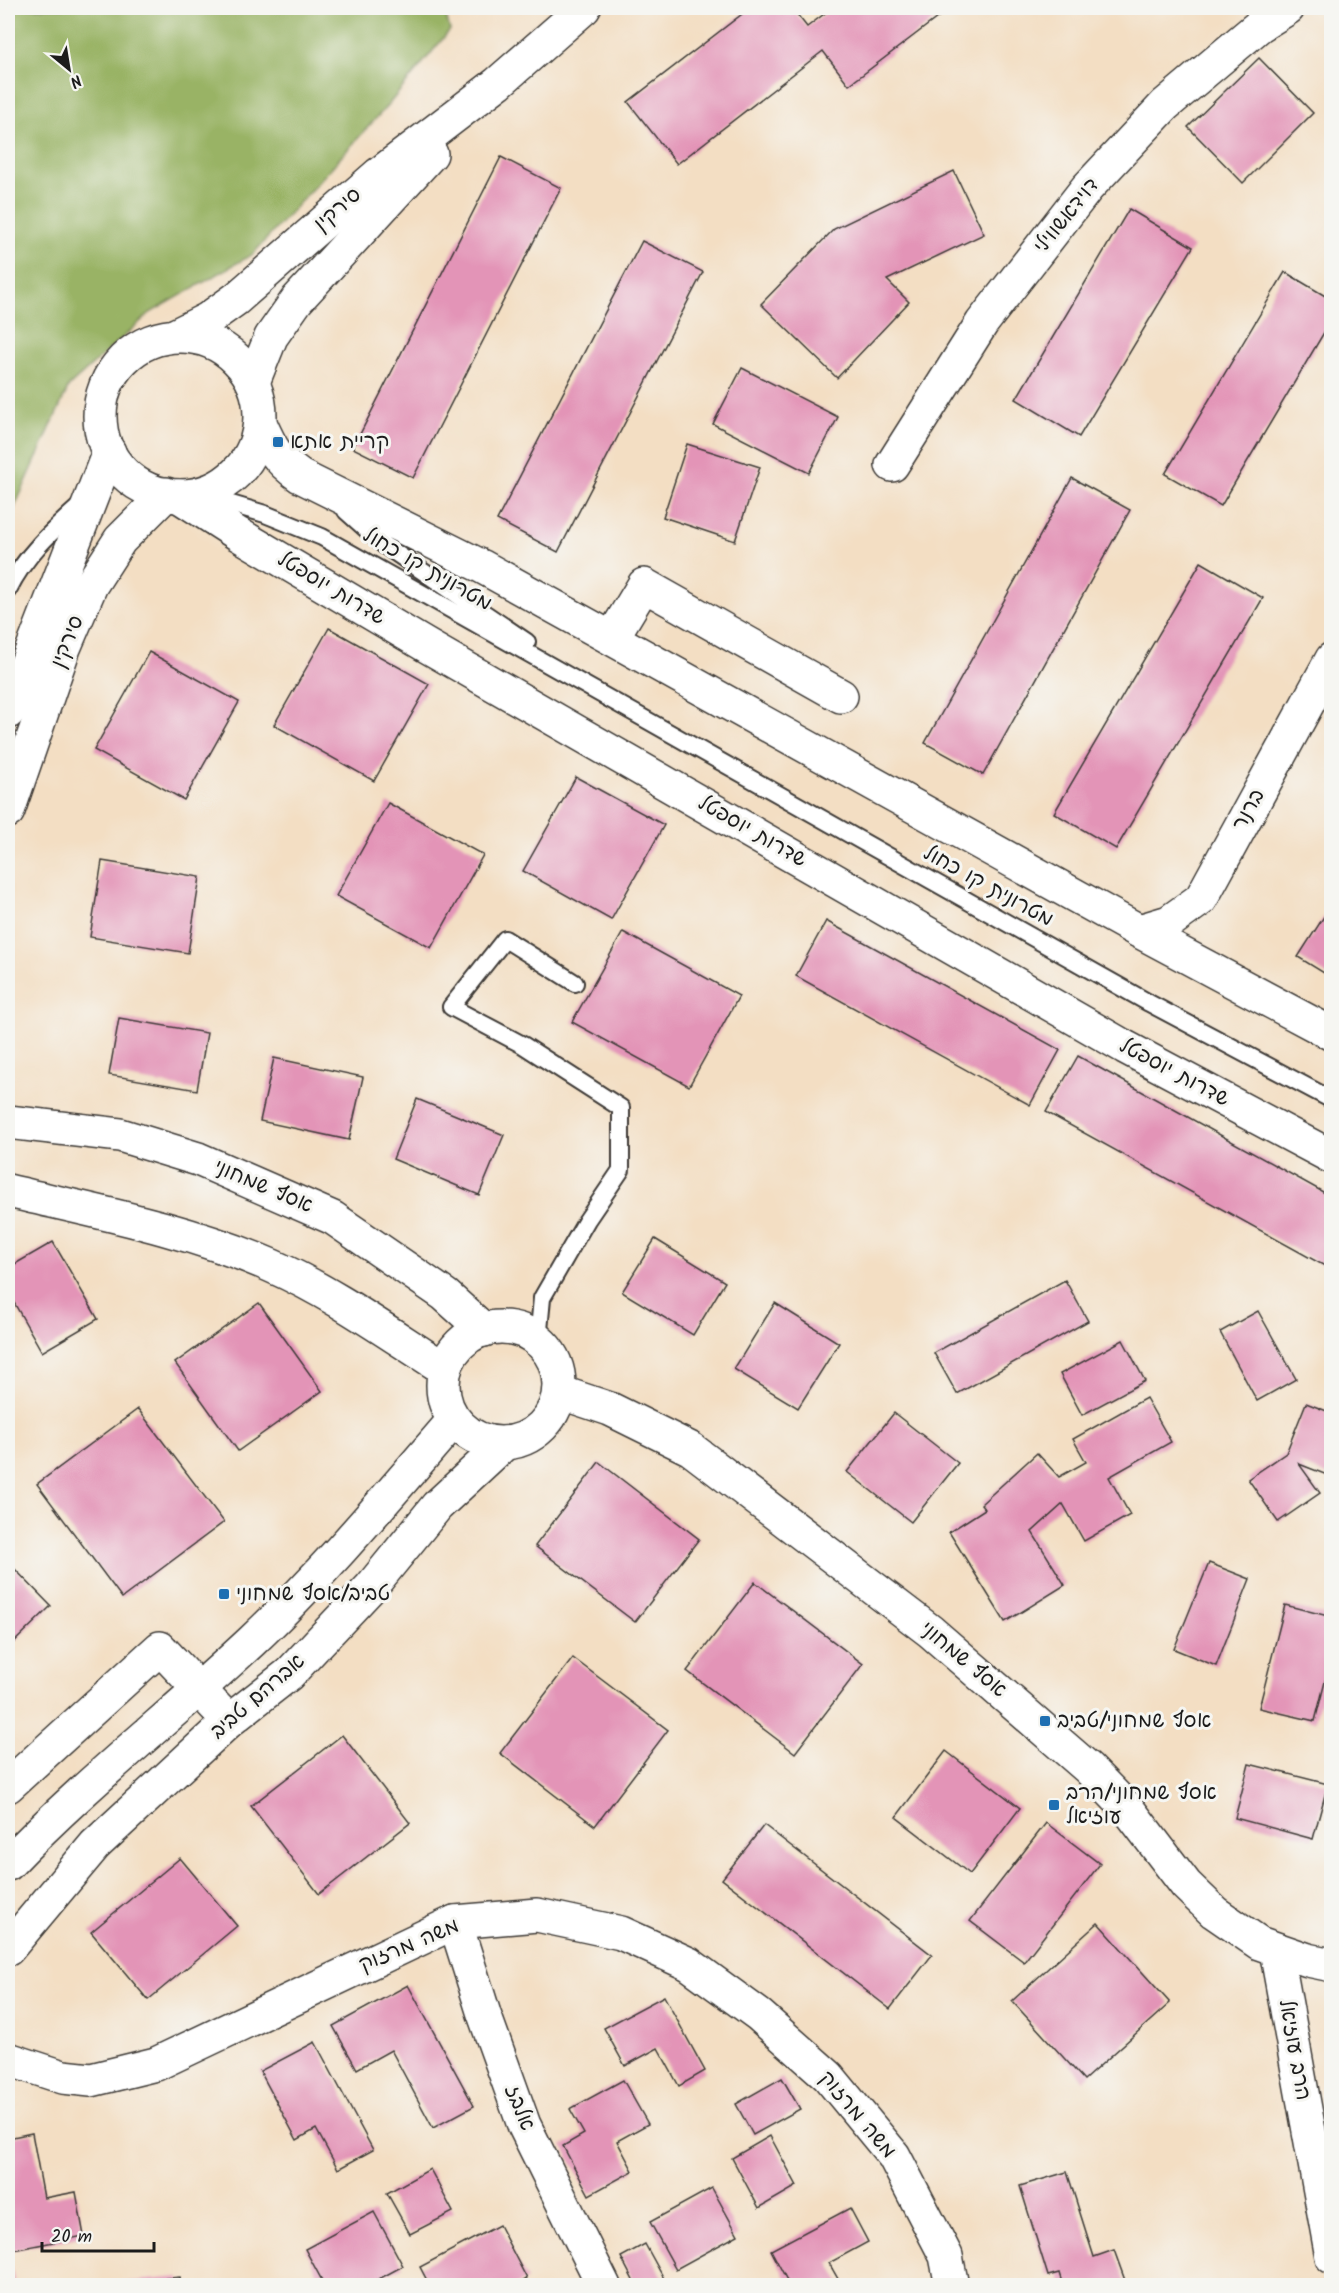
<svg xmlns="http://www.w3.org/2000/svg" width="1339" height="2293" viewBox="0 0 1339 2293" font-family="Kalam,'Playpen Sans Hebrew',sans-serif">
	<rect width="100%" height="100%" fill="#f6f6f2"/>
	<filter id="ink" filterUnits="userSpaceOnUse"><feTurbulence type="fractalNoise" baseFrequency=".0167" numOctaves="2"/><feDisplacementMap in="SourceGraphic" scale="12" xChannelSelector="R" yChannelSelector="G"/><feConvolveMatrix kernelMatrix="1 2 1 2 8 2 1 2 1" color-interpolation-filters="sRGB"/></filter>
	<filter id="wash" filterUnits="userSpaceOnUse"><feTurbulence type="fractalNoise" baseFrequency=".008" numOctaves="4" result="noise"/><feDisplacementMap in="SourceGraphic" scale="24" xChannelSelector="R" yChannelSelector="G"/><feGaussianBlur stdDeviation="1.35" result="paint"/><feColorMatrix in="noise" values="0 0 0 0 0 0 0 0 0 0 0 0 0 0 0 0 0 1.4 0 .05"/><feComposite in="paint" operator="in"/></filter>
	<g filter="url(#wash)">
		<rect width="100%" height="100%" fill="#f3dec3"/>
		<path fill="#99b365" stroke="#5a6840" stroke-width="1.5" d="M8 8H444L450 30 389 104 253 254 150 313 69 386 8 522Z"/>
		<g id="blocks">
			<g fill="#e394b7">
				<path d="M750 8H792L807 27 832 8H950L849 85 823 51 677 164 628 102Z"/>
				<path d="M1259 58 1313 113 1243 183 1188 127Z"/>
				<path d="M501 157 561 188 413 478 353 448Z"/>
				<path d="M954 171 984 234 887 280 909 302 837 378 761 304 834 229Z"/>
				<path d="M1129 209 1193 247 1079 437 1016 399Z"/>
				<path d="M642 241 703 272 558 552 497 520Z"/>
				<path d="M1285 272 1332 300V319L1221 506 1165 474Z"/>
				<path d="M742 368 838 417 809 473 713 424Z"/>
				<path d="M687 444 760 467 735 541 663 517Z"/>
				<path d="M1072 478 1130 510 983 775 925 743Z"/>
				<path d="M1201 562 1263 598 1116 849 1054 813Z"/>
				<path d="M329 628 429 684 374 781 274 725Z"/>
				<path d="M149 652 239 702 184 800 94 750Z"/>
				<path d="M576 777 664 825 611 920 523 871Z"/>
				<path d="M388 803 483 855 431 948 336 896Z"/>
				<path d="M102 861 200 877 188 953 90 937Z"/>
				<path d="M1332 904V978L1298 957Z"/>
				<path d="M826 921 1060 1050 1030 1105 796 976Z"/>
				<path d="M623 932 739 996 689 1086 572 1022Z"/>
				<path d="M119 1018 207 1033 197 1090 109 1075Z"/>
				<path d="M1078 1056 1332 1197V1270L1046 1112Z"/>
				<path d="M274 1058 363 1077 349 1140 260 1121Z"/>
				<path d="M417 1099 504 1135 479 1195 393 1159Z"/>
				<path d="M655 1239 725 1282 693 1335 622 1292Z"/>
				<path d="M53 1242 98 1319 42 1352 8 1292V1268Z"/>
				<path d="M1065 1280 1088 1321 957 1394 934 1353Z"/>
				<path d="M259 1303 322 1391 238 1451 175 1363Z"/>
				<path d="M775 1303 839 1343 798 1408 734 1369Z"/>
				<path d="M1258 1311 1296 1379 1257 1401 1220 1332Z"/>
				<path d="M1123 1340 1145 1381 1082 1415 1060 1374Z"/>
				<path d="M1146 1398 1171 1442 1109 1477 1130 1515 1084 1541 1063 1504 1032 1532 1065 1585 1005 1622 949 1532 985 1509 981 1504 1037 1453 1059 1477 1086 1462 1073 1439Z"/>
				<path d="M1306 1403 1332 1413V1477L1299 1464 1320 1493 1278 1522 1248 1479 1286 1453Z"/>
				<path d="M138 1409 224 1522 122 1598 37 1484Z"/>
				<path d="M894 1413 958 1463 911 1522 847 1472Z"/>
				<path d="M599 1462 699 1539 635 1622 535 1546Z"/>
				<path d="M8 1562 51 1606 8 1648Z"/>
				<path d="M1209 1563 1250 1579 1216 1666 1174 1649Z"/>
				<path d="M755 1582 863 1664 795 1753 687 1671Z"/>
				<path d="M1285 1605 1332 1617V1667L1329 1666 1315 1721 1259 1708Z"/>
				<path d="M573 1658 668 1730 595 1826 500 1753Z"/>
				<path d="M342 1735 410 1823 319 1894 251 1806Z"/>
				<path d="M946 1751 1020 1808 970 1874 896 1817Z"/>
				<path d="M1249 1764 1328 1784 1313 1839 1235 1818Z"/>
				<path d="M1046 1823 1100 1864 1024 1962 970 1921Z"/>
				<path d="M764 1825 932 1955 890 2009 722 1879Z"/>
				<path d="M180 1858 237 1926 148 2000 91 1932Z"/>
				<path d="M1098 1923 1170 2003 1084 2080 1012 2001Z"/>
				<path d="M408 1985 474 2106 433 2128 391 2050 357 2069 333 2026Z"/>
				<path d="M664 1996 705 2071 679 2086 658 2048 625 2066 604 2028Z"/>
				<path d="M315 2042 373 2150 338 2169 316 2129 297 2140 260 2071Z"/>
				<path d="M782 2078 800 2109 753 2135 736 2104Z"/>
				<path d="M623 2080 648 2124 617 2141 633 2171 589 2195 563 2146 584 2134 570 2109Z"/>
				<path d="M32 2133 44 2198 76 2192 84 2236 8 2251V2138Z"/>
				<path d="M770 2136 797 2186 759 2208 732 2158Z"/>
				<path d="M430 2169 453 2212 410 2234 387 2193Z"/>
				<path d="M1067 2172 1094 2257 1114 2250 1127 2286H1063L1059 2273 1048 2276 1020 2186Z"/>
				<path d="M712 2188 738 2235 676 2269 650 2222Z"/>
				<path d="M850 2208 868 2242 829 2263 842 2286H790L771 2250Z"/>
				<path d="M374 2212 403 2266 366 2286H325L305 2249Z"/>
				<path d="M499 2225 527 2279 515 2286H430L420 2267Z"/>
				<path d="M645 2244 668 2286H636L621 2257Z"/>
				<path d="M8 2251 15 2284 8 2285Z"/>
				<path d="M180 2277 181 2286H117L116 2283Z"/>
			</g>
		</g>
	</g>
	<g filter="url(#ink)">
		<use href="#blocks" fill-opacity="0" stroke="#3c3935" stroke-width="1.5"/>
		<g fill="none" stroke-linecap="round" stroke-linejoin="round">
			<defs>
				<g id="lane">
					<path d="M197 494 265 514 322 537 1149 1003 1332 1100"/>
					<path d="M346 511 384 545 527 642"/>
					<path d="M8 590C25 555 52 531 81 505"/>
					<path d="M538 1341 542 1298 587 1220 621 1170V1108L523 1045 451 1007 505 939 575 983"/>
				</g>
				<g id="street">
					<path d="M892 465 982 323 1087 188 1165 105 1259 26 1288 8"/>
					<path d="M612 638 644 585 841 696"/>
					<path d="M1139 931 1169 922 1201 899 1332 659"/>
					<path d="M8 1786 160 1648 229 1721"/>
					<path d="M455 1922 484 2014 524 2125 604 2286"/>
					<path d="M1276 1950 1332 2257"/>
					<path d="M8 2059 63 2077 91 2080 156 2064 455 1922 537 1915 621 1933 689 1964 759 2015 828 2076 894 2156 946 2256 952 2286"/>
				</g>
				<g id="secondary">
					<path d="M176 335 208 319 236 299 379 174 498 83 584 8"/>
					<circle cx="180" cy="416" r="80"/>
					<path d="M253 382 271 337 297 300 431 154"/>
					<path d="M260 423C271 448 277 460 300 476L481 566 1139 931 1332 1034"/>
					<path d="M179 496 238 534 427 646 1125 1047 1332 1157"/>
					<path d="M8 712 109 452"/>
					<path d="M8 811 64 648 91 585 120 540 166 494"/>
					<path d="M8 1122 120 1135 198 1159 333 1218 445 1295 484 1330"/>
					<path d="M8 1191C97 1212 187 1229 272 1266 333 1293 388 1333 445 1369"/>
					<circle cx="501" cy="1385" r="58"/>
					<path d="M559 1392 610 1409 691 1449 930 1631 1088 1768 1128 1809 1186 1885 1214 1912 1259 1943 1308 1960 1332 1965"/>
					<path d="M8 1864C84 1784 172 1716 252 1641 325 1572 389 1495 454 1420"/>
					<path d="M8 1949 95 1845 229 1721 289 1674 371 1587 437 1506 505 1443"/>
				</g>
			</defs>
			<use href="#lane" stroke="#3c3935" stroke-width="20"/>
			<use href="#street" stroke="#3c3935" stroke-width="36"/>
			<use href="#secondary" stroke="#3c3935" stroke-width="36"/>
			<use href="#lane" stroke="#fff" stroke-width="16"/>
			<use href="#street" stroke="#fff" stroke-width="33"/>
			<use href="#secondary" stroke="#fff" stroke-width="33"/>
		</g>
	</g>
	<g fill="#1f6fb2" stroke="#f6f6f2" stroke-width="2">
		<rect x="272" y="436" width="12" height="12" rx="3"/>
		<rect x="218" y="1588" width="12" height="12" rx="3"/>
		<rect x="1039" y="1715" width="12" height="12" rx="3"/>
		<rect x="1048" y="1799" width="12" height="12" rx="3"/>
	</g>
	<g text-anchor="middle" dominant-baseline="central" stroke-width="6" stroke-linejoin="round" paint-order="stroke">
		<g font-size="21" fill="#1c1c1c" stroke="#f6f6f2">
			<text transform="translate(338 210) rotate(-41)">סירקין</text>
			<text transform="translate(1067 216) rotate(-51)">דוידאשווילי</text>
			<text transform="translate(427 570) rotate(30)">מטרונית קו כחול</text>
			<text transform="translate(331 589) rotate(31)">שדרות יוספטל</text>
			<text transform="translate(68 642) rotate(-68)">סירקין</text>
			<text transform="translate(1249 810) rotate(-61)">ברנר</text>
			<text transform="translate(752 832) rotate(30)">שדרות יוספטל</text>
			<text transform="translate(988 887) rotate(29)">מטרונית קו כחול</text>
			<text transform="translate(1174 1073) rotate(28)">שדרות יוספטל</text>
			<text transform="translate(263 1187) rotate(23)">אסף שמחוני</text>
			<text transform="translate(963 1660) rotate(40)">אסף שמחוני</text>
			<text transform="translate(258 1697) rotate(-41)">אברהם טביב</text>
			<text transform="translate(409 1946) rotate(-23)">משה מרזוק</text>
			<text transform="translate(1294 2050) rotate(80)">הרב עוזיאל</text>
			<text transform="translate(519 2108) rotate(68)">אלבז</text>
			<text transform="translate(857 2115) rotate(50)">משה מרזוק</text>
		</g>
		<g font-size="21" fill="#1c1c1c" stroke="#f6f6f2" text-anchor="start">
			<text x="290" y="442">קריית אתא</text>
			<text x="236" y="1594">טביב/אסף שמחוני</text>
			<text x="1057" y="1721">אסף שמחוני/טביב</text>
			<text x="1066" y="1793">אסף שמחוני/הרב<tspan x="1066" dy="24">עוזיאל</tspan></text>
		</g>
	</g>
	<rect width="1339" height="2293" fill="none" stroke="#f6f6f2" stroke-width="30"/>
	<g transform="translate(69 69) rotate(150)" stroke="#f6f6f2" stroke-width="4.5" paint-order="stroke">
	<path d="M0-4.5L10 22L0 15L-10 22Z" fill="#1c1c1c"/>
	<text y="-9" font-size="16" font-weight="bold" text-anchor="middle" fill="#1c1c1c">N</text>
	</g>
	<path d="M42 2242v9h112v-9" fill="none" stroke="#1c1c1c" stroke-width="3"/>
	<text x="51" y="2242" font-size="18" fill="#1c1c1c" stroke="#f6f6f2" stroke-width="4.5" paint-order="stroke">20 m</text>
</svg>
